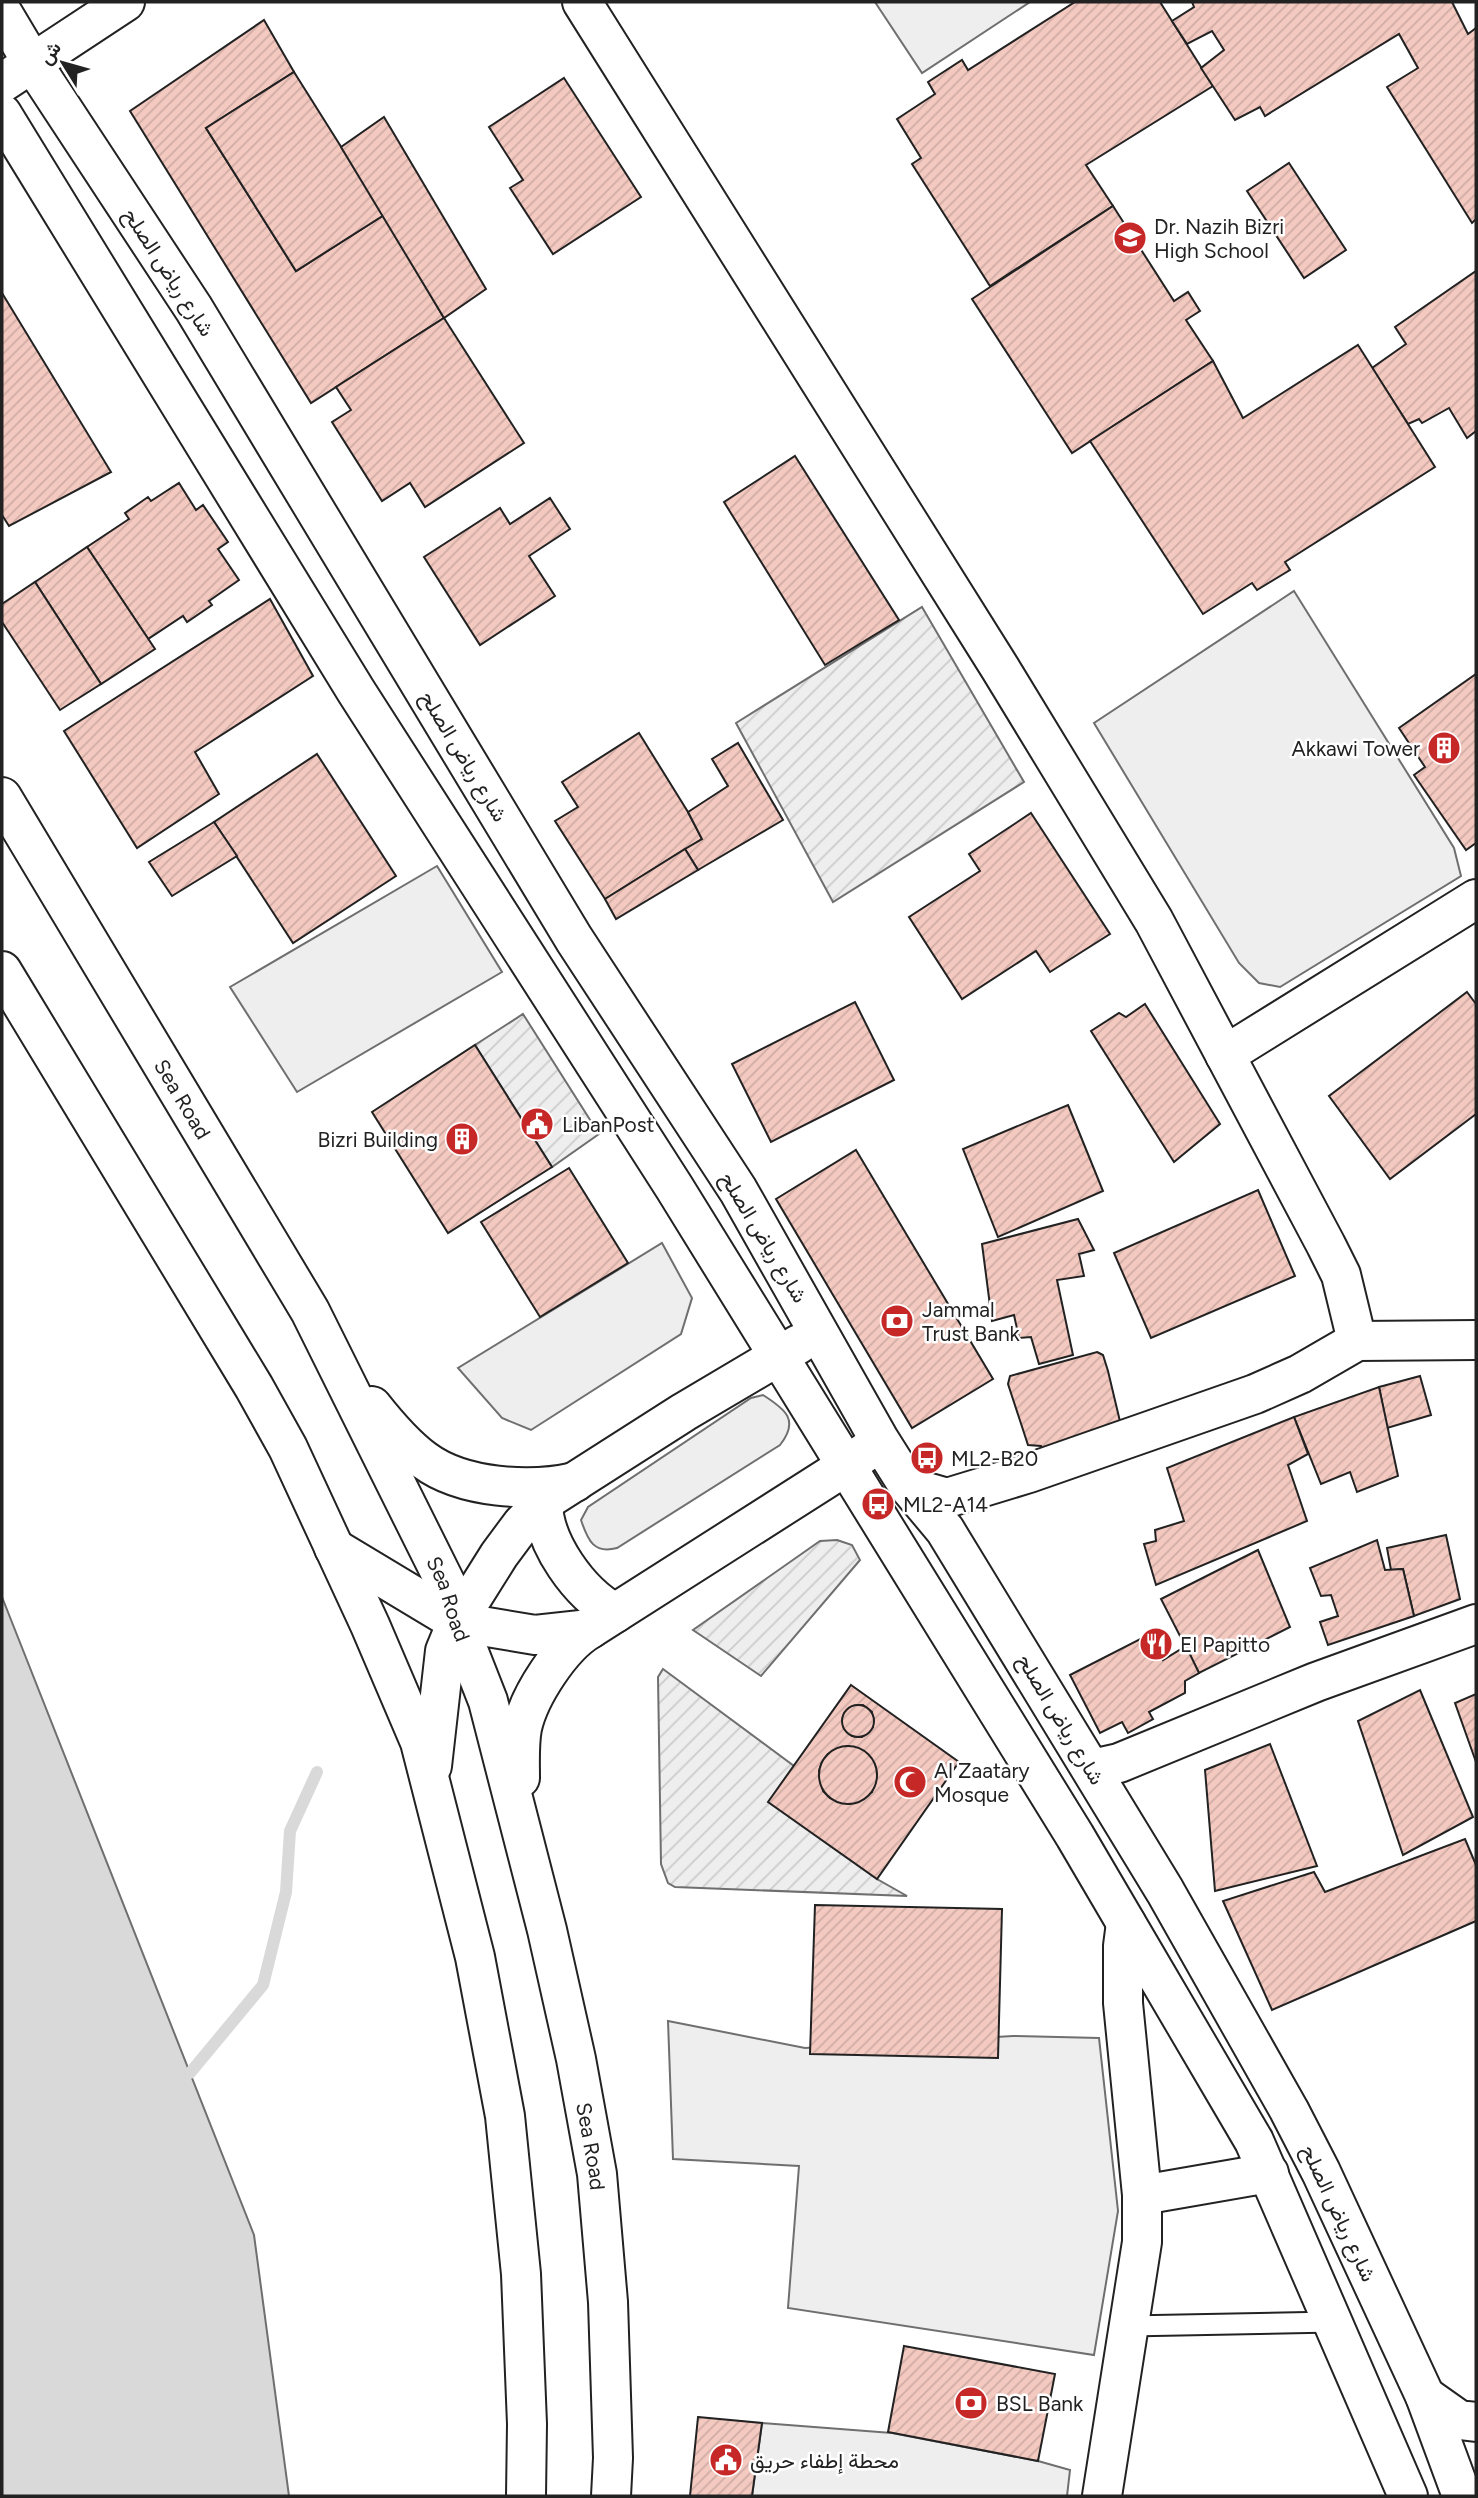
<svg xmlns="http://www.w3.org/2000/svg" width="1478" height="2498" viewBox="0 0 1478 2498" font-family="Figtree,Vazirmatn,sans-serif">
	<defs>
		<pattern id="garden-furrows" width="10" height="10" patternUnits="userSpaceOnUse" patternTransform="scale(1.75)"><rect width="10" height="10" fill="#eee"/><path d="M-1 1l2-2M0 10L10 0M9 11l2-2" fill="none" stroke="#ccc"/></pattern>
		<pattern id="building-hatch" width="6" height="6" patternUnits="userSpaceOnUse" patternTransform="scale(1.75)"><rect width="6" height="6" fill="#f3c9c0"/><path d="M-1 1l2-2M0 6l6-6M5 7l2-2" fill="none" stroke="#d0aca5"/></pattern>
	</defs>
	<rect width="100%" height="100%" fill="#fff"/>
	<g fill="#eee" stroke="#6f6f6f" stroke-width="2">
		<path d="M875 2H1030L922 73Z"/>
		<path d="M1294 591 1454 848 1461 876 1280 987 1259 983 1239 963 1094 723Z"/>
		<path d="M437 866 502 972 297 1092 230 987Z"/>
		<path d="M662 1243 692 1298 681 1334 531 1430 502 1418 458 1368Z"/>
		<path d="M763 1395C785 1409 800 1420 780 1445L617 1548C594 1554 588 1541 581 1520L588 1507 751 1398Z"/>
		<path d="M668 2021 805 2048 1013 2036 1099 2038 1118 2211 1094 2355 788 2308 799 2166 673 2159Z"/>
		<path d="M762 2423 892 2433 1038 2461 1070 2470 1067 2496H752Z"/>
	</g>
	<g fill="url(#garden-furrows)" stroke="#6f6f6f" stroke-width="2">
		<path d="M922 607 1024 782 833 902 736 723Z"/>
		<path d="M523 1014 599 1134 552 1167 475 1045Z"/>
		<path d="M837 1540 852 1545 860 1560 761 1676 693 1630 820 1541Z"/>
		<path d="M663 1669 794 1766 877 1879 907 1896 675 1887 668 1883 661 1864 658 1677Z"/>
	</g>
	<path fill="#d9d9d9" stroke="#6f6f6f" stroke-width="2" d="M2 1597 254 2235 289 2496H2Z"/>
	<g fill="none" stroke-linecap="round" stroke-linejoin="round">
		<path stroke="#d9d9d9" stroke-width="12" d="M190 2073 263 1985 286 1892 290 1831 317 1772"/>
	</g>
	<g fill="url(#building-hatch)" stroke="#222" stroke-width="2" fill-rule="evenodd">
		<path d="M1075 2H1160L1213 86 1086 165 1113 206 990 286 912 164 921 158 897 119 935 94 928 82 962 60 968 70Z"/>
		<path d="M1192 2H1452L1468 34 1476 28V219L1472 223 1387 87 1418 68 1399 34 1265 116 1260 107 1235 120 1201 68 1224 50 1212 31 1187 44 1172 21 1194 7Z"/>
		<path d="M264 20 294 72 206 128 296 271 384 215 444 318 311 403 130 111Z"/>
		<path d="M294 72 384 215 296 271 206 128Z"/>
		<path d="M564 78 641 197 553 254 510 188 523 180 489 127Z"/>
		<path d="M384 117 486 289 444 318 341 147Z"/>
		<path d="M1289 163 1346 250 1304 278 1247 191Z"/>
		<path d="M1113 206 1174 301 1188 292 1200 311 1186 320 1213 361 1072 453 972 299Z"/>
		<path d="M1476 271V431L1467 438 1449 408 1422 423 1419 419 1408 424 1372 368 1406 344 1395 327Z"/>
		<path d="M2 293 111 472 9 526 2 515Z"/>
		<path d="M444 318 524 443 425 507 410 483 382 501 332 422 351 410 336 387Z"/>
		<path d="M1358 345 1435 467 1285 562 1290 570 1257 590 1252 583 1203 614 1090 441 1213 361 1243 418Z"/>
		<path d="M795 456 899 620 825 665 724 502Z"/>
		<path d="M179 483 196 510 203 505 228 542 218 549 239 580 209 601 212 605 187 622 183 616 148 639 87 547 129 519 125 513 148 497 151 501Z"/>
		<path d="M550 498 570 529 529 556 555 596 480 645 424 557 500 508 510 524Z"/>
		<path d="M87 547 155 649 101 684 35 582Z"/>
		<path d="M35 582 101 684 60 710 2 622V604Z"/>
		<path d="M270 599 313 676 195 752 219 794 137 848 64 731Z"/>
		<path d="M1476 674V843L1466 850 1414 775 1425 767 1399 728Z"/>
		<path d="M639 733 688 812 702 839 605 899 555 821 578 807 562 782Z"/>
		<path d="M738 743 783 820 698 870 685 849 702 839 688 812 728 786 712 759Z"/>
		<path d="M317 754 396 876 293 943 214 822Z"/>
		<path d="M1031 813 1110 934 1050 972 1036 951 962 999 909 917 980 871 969 854Z"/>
		<path d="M214 822 237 856 172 896 149 862Z"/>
		<path d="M685 849 698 870 616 919 605 899Z"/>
		<path d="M1467 992 1476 1004V1114L1390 1179 1329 1096Z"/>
		<path d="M855 1002 894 1080 771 1142 732 1064Z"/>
		<path d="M1145 1004 1220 1124 1174 1162 1091 1031 1119 1013 1126 1017Z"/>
		<path d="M475 1045 552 1167 448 1233 372 1112Z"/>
		<path d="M1068 1105 1103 1191 998 1237 963 1149Z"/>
		<path d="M856 1150 993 1379 912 1428 776 1199Z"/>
		<path d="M569 1168 628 1263 540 1317 481 1222Z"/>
		<path d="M1258 1190 1295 1276 1151 1338 1114 1253Z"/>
		<path d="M1078 1219 1094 1250 1079 1254 1084 1276 1057 1280 1073 1355 1039 1364 1031 1337 1019 1338 1014 1315 992 1321 982 1244Z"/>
		<path d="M1097 1352 1103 1355 1108 1371 1123 1434 1044 1454 1041 1446 1028 1445 1008 1384 1010 1376Z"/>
		<path d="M1420 1376 1431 1415 1387 1428 1379 1387Z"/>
		<path d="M1379 1387 1398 1476 1357 1492 1350 1472 1321 1484 1294 1417Z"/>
		<path d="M1294 1417 1308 1454 1288 1465 1307 1521 1156 1585 1144 1544 1156 1541 1155 1530 1184 1521 1167 1468Z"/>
		<path d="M1446 1535 1460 1599 1414 1616 1403 1569 1391 1570 1387 1548Z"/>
		<path d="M1377 1540 1385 1570 1403 1569 1414 1616 1328 1645 1320 1622 1338 1616 1331 1595 1321 1596 1310 1568Z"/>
		<path d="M1258 1550 1290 1627 1199 1673 1161 1599Z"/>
		<path d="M1150 1634 1163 1660 1186 1646 1199 1673 1185 1681V1693L1149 1712 1153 1719 1128 1733 1122 1722 1100 1733 1070 1675Z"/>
		<path d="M851 1685 959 1762 877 1879 768 1802ZM863 1705 872 1712 873 1727 862 1737 852 1736 845 1729 843 1718 848 1709 853 1706ZM847 1746 864 1751 875 1765 877 1774 872 1792 857 1802 849 1804 830 1798 823 1791 819 1771 822 1762 828 1754Z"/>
		<path d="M1420 1690 1473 1817 1403 1855 1358 1721Z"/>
		<path d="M1476 1694V1762L1455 1703Z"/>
		<circle cx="858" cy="1721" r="16"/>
		<path d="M1270 1744 1317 1866 1215 1891 1205 1770Z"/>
		<circle cx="848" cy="1775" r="29"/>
		<path d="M1465 1839 1476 1865V1921L1272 2010 1223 1901 1314 1872 1325 1892Z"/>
		<path d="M815 1905 1002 1909 998 2058 810 2054Z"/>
		<path d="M904 2346 1055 2374 1038 2461 888 2432Z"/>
		<path d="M698 2417 762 2423 752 2496H690Z"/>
	</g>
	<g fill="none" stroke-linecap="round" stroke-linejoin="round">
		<defs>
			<path id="lane" d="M1128 2326 1333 2322"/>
			<g id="street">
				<path d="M582 2 1000 668 1154 921 1326 1245 1341 1275 1357 1341"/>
				<path d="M1225 1055 1476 899"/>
				<path d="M909 1487 947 1498 1029 1473 1255 1394 1300 1374 1357 1341 1476 1340"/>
				<path d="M1092 1769 1119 1763 1316 1682 1476 1624"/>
				<path d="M1142 2195 1269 2173"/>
				<path d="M1425 2396 1459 2420 1476 2422"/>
				<path d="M1102 2496 1142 2242V2195L1123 2003V1946L1126 1923"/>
			</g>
			<path id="secondary" d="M2 83 125 2"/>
			<g id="primary">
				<path d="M2 12 33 64 194 309 574 939 738 1190 880 1441 909 1487 945 1530 1165 1891 1289 2110 1321 2172 1425 2396 1462 2496"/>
				<path d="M2 114 356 691 674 1187 1075 1836 1254 2141 1408 2496"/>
				<path d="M799 1344 684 1412 543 1502 522 1524 499 1555 457 1622 535 1635 590 1629 846 1466 867 1451"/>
				<path d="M543 1502C543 1543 579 1593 615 1613"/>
			</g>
			<g id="highway">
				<path id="s1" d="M2 797 310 1311 446 1584 457 1622 488 1701 547 1930 576 2059 597 2174 608 2302 613 2458 611 2496"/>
				<path d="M2 971 254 1387 288 1448 370 1625 420 1742 475 1957 505 2116 521 2274 527 2424 526 2496"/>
				<path d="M372 1406C387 1425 405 1446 424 1460 463 1489 531 1492 575 1482"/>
				<path d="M334 1548 457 1622"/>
				<path d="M432 1766 445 1651 457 1622"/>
				<path d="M520 1778C520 1762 519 1744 522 1728 529 1696 561 1646 590 1629"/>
			</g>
		</defs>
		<use href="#lane" stroke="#222" stroke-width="23"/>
		<use href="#street" stroke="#222" stroke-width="42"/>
		<use href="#secondary" stroke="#222" stroke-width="42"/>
		<use href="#primary" stroke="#222" stroke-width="42"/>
		<use href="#highway" stroke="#222" stroke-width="42"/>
		<use href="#lane" stroke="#fff" stroke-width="19"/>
		<use href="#street" stroke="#fff" stroke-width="38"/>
		<use href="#secondary" stroke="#fff" stroke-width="38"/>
		<use href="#primary" stroke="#fff" stroke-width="38"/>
		<use href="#highway" stroke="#fff" stroke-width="38"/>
	</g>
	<defs>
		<symbol id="school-disc" viewBox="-11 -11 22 22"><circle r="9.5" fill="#c62828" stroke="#fff"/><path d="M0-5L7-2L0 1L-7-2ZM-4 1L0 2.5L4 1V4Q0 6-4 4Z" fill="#fff"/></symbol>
		<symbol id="building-disc" viewBox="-11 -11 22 22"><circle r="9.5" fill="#c62828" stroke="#fff"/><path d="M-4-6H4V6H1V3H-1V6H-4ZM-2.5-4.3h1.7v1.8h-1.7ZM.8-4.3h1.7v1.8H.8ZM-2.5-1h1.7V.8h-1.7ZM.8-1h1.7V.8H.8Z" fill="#fff"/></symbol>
		<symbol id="civic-disc" viewBox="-11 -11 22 22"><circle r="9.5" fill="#c62828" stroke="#fff"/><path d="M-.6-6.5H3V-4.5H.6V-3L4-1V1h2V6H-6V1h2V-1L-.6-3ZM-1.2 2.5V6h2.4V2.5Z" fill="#fff"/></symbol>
		<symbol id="bank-disc" viewBox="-11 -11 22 22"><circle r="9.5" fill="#c62828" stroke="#fff"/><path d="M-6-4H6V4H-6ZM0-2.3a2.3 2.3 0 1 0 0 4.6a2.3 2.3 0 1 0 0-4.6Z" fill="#fff"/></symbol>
		<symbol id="bus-disc" viewBox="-11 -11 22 22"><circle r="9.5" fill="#c62828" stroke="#fff"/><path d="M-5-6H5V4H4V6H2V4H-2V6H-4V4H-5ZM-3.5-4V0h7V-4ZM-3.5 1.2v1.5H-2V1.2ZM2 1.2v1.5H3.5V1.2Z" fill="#fff"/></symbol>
		<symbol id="restaurant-disc" viewBox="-11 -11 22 22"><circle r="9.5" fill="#c62828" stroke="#fff"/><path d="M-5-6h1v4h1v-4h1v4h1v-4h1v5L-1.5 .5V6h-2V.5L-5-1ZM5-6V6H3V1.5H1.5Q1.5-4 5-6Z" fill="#fff"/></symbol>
		<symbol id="mosque-disc" viewBox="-11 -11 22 22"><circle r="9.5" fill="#c62828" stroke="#fff"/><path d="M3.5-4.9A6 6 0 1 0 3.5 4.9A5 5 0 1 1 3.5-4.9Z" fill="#fff"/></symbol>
	</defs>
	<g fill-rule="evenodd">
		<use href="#school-disc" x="1111" y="219" width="38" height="38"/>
		<use href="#building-disc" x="1425" y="729" width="38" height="38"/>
		<use href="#civic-disc" x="518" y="1105" width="38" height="38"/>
		<use href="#building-disc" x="443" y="1120" width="38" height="38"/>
		<use href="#bank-disc" x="878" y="1302" width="38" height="38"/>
		<use href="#bus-disc" x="908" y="1439" width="38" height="38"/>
		<use href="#bus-disc" x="859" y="1485" width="38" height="38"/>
		<use href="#restaurant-disc" x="1137" y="1625" width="38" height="38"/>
		<use href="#mosque-disc" x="891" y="1763" width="38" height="38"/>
		<use href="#bank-disc" x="952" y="2384" width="38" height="38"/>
		<use href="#civic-disc" x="707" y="2441" width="38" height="38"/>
	</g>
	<g text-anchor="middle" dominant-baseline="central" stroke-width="5" stroke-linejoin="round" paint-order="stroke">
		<g font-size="21" fill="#222" stroke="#fff" text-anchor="start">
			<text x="1154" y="226">Dr. Nazih Bizri<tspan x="1154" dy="24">High School</tspan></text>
			<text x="1420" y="748" text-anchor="end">Akkawi Tower</text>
			<text x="562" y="1124">LibanPost</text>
			<text x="438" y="1139" text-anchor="end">Bizri Building</text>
			<text x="922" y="1309">Jammal<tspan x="922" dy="24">Trust Bank</tspan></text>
			<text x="951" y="1458">ML2-B20</text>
			<text x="903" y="1504">ML2-A14</text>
			<text x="1180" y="1644">El Papitto</text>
			<text x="934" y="1770">Al Zaatary<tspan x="934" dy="24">Mosque</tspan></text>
			<text x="996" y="2403">BSL Bank</text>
			<text x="750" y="2460">محطة إطفاء حريق</text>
		</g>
		<g font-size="21" fill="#222" stroke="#fff">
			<text transform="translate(169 272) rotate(57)">شارع رياض الصلح</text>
			<text transform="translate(464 756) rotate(59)">شارع رياض الصلح</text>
			<text stroke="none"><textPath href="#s1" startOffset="352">Sea Road</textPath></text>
			<text transform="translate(764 1237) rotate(59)">شارع رياض الصلح</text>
			<text stroke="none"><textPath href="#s1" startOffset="919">Sea Road</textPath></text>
			<text transform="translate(1061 1719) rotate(59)">شارع رياض الصلح</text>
			<text stroke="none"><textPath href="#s1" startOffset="1486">Sea Road</textPath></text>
			<text transform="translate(1339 2213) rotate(65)">شارع رياض الصلح</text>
		</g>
	</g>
	<rect width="1478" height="2498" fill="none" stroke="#222222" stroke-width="7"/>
	<g transform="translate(63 63) rotate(307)" stroke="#ffffff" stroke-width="5" paint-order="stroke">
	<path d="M0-5L12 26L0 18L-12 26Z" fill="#222222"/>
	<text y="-10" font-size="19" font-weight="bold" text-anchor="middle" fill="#222222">ش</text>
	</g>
</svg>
